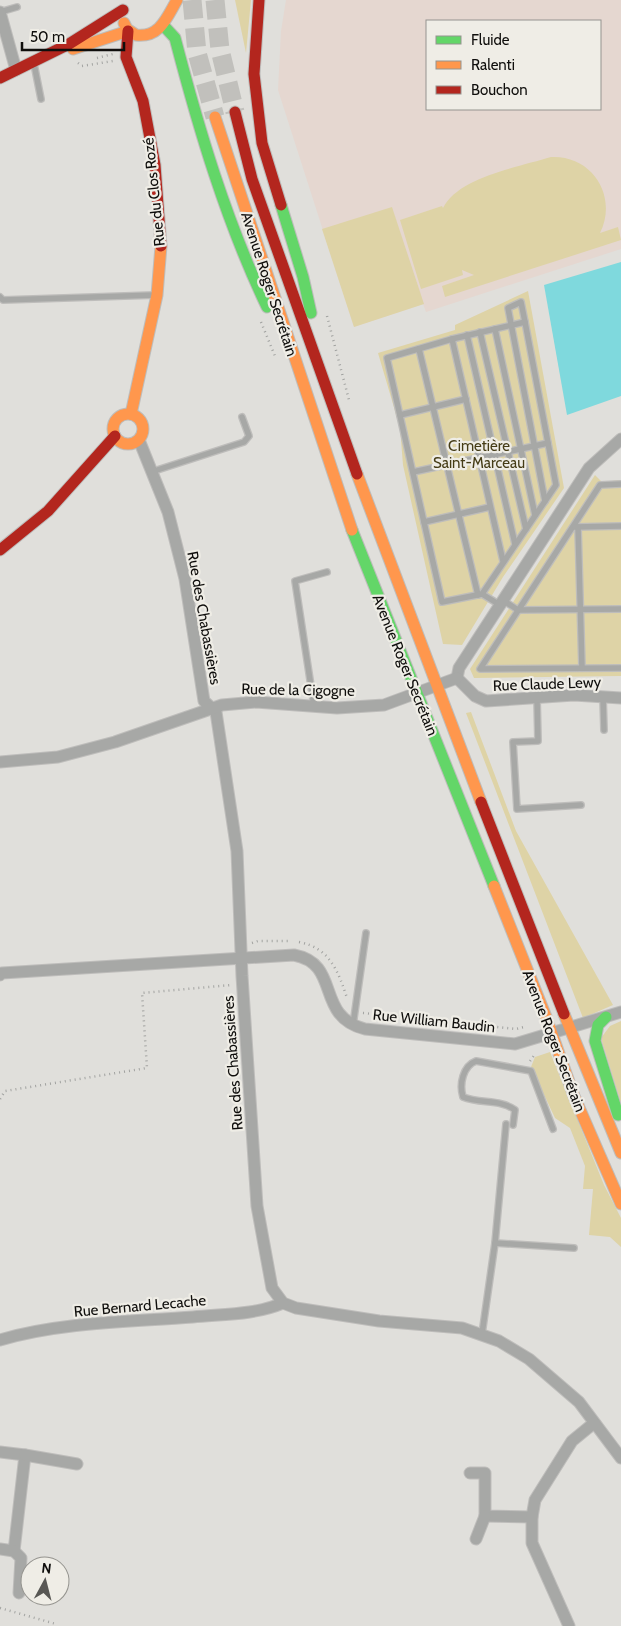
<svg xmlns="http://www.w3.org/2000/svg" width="621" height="1626" viewBox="0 0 621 1626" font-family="Cabin,sans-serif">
	<rect width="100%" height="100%" fill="#e0dfdb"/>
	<path fill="#e5d7d0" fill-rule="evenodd" d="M286 0H621V249L426 312 423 304 354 327 278 90 281 31ZM427 21H600V109H427Z"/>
	<g fill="#ded3a6">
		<path d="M235 0H251L246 53Z"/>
		<path d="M551 157C593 155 618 197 600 233L618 227 621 240 445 297 442 286 474 275 462 270 463 275 421 289 400 220 442 206 443 208C458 177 519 167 551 157Z"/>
		<path d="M392 207 424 304 354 327 322 229Z"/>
		<path d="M528 291 564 488 503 577 462 645 443 644 403 465 400 428 378 353 455 330V325Z"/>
		<path d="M595 475 602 482 621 480V676L474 678 470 669Z"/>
		<path d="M471 712 516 831 613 1005 583 1018 466 713Z"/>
		<path d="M621 1021V1103L601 1038 610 1026Z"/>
		<path d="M550 1052 604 1185 621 1218V1247L610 1237 589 1235 593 1189H583L585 1166 570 1128 555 1118 531 1067 535 1057Z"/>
	</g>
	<path fill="#7fd9dd" d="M621 262V396L567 415 544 285Z"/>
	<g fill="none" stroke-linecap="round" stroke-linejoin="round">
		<g stroke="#c1c0bc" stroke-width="19" stroke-dasharray="19 9" stroke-linecap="butt">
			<path d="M192 0 197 53 215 117"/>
			<path d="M215 0 220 50 235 112"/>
		</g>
		<defs>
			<g id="lane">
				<path d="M0 12 17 7"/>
				<path d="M34 64 41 99"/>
				<path d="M0 297 3 300 155 295"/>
				<path d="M525 322 521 302 508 308 545 501"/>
				<path d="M495 329 535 515"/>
				<path d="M480 332 526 529"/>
				<path d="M467 335 515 544"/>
				<path d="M452 339 503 561"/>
				<path d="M419 349 478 595"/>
				<path d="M400 415 466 399"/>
				<path d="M151 472 244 442 249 436 242 417"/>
				<path d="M413 472 548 443"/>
				<path d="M621 484 600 485 480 669 621 668"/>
				<path d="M424 522 490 507"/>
				<path d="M575 527 621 526"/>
				<path d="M578 527 582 668"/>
				<path d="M482 594 556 485 525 322 452 339 387 358 442 602 482 594 500 605"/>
				<path d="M504 601 518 610 621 609"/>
				<path d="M603 697 604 730"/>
				<path d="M537 698 538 741 513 742 517 809 581 805"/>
				<path d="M314 706 295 581 327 572"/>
				<path d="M353 1025 366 933"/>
				<path d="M513 1125 515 1110C501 1099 480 1104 463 1097 459 1084 463 1066 476 1061L531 1071 553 1129"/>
				<path d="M495 1243 506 1124"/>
				<path d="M482 1334 495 1243 574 1248"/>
			</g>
			<g id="street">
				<path d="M0 12 16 70"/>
				<path d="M139 440 168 512 185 579 204 701 216 712 237 851 242 976 257 1206 272 1288 283 1303 296 1308 379 1321 462 1328 499 1341 529 1359 579 1402 621 1458"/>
				<path d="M457 678 459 668 589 468 621 439"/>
				<path d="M457 678 475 696 486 701 574 695 621 698"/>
				<path d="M0 762 58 757 115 742 222 705 256 702 337 708 384 705 457 678"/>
				<path d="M0 975 2 973 294 955C342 964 314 1016 365 1029L515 1044 621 1012"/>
				<path d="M0 1340C61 1322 129 1322 193 1317 223 1314 255 1315 283 1303"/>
				<path d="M0 1452 25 1455 14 1551 0 1549"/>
				<path d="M25 1455 77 1464"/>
				<path d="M470 1473H485V1516L532 1517"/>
				<path d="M476 1539 485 1516"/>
				<path d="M14 1551 21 1558 19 1593"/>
				<path d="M569 1626 532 1543V1517L535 1500 572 1441 594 1423"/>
			</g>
			<g id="fast">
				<path d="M163 25 175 38C199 130 226 221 267 307"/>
				<path d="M281 205 303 277 311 313"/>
				<path d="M352 530 494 886"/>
				<path d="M606 1017 598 1025 595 1041 618 1115"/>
			</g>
			<g id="slow">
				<path d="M124 23 127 29 136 35C160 38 167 17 177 0"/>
				<path d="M73 49 128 31"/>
				<path d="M215 117 352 530"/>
				<path d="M131 414 157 295 161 246"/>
				<circle cx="128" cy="429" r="15"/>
				<path d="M357 474 481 802"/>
				<path d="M494 886 546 1017 574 1096 621 1204"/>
				<path d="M564 1014 621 1153"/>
			</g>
			<g id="jam">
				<path d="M259 0 254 74 262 143 281 205"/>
				<path d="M128 31 126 57 143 101 155 165 161 246"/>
				<path d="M0 78 69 44 123 10"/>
				<path d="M235 112 252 179 357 474"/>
				<path d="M0 550 48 511 115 436"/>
				<path d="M481 802 564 1014"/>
			</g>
		</defs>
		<use href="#lane" stroke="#bebdbb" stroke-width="8"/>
		<use href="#street" stroke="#bebdbb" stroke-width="13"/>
		<use href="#fast" stroke="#bebdbb" stroke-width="13"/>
		<use href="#slow" stroke="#bebdbb" stroke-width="13"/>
		<use href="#jam" stroke="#bebdbb" stroke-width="13"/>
		<g stroke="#a2a3a1" stroke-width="2.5" stroke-dasharray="1 4" stroke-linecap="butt">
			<path d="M97 58 113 54"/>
			<path d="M78 63 82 66 113 61"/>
			<path d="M327 316 349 400"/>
			<path d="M261 322 275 356"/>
			<path d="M299 942C330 948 338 971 347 998"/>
			<path d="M252 943 258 941H291"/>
			<path d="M363 1013 516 1029 524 1027"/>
			<path d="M530 1061 535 1054"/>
			<path d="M0 1099 5 1091 147 1068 142 993 231 985"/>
			<path d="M0 1608 56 1624"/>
		</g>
		<use href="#lane" stroke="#a7a8a6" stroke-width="5.5"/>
		<use href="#street" stroke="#a7a8a6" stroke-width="11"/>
		<use href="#fast" stroke="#63d668" stroke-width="11"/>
		<use href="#slow" stroke="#ff974d" stroke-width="11"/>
		<use href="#jam" stroke="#b3261e" stroke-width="11"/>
	</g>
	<g text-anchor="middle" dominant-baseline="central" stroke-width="4.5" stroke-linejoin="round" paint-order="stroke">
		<g font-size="15" fill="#0f0e0c" stroke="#efede6">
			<text transform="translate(154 192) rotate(-96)">Rue du Clos Rozé</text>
			<text transform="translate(269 284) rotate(72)">Avenue Roger Secrétain</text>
			<text transform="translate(204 618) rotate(80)">Rue des Chabassières</text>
			<text transform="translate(405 665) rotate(68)">Avenue Roger Secrétain</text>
			<text transform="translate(547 684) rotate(-2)">Rue Claude Lewy</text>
			<text transform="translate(298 690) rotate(1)">Rue de la Cigogne</text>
			<text transform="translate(434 1021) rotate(6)">Rue William Baudin</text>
			<text transform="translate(554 1041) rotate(69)">Avenue Roger Secrétain</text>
			<text transform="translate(233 1063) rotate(-94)">Rue des Chabassières</text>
			<text transform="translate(140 1306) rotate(-5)">Rue Bernard Lecache</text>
		</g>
		<g font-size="15" fill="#453c16" stroke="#efede6">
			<text x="479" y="446">Cimetière<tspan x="479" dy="17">Saint-Marceau</tspan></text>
		</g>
	</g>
	<rect x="426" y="20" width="175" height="90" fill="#efede6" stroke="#95948f"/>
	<rect x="436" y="36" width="25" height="8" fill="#63d668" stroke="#95948f"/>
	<text x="471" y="45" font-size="15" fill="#0f0e0c">Fluide</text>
	<rect x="436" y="61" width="25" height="8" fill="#ff974d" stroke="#95948f"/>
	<text x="471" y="70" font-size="15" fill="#0f0e0c">Ralenti</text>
	<rect x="436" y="86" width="25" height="8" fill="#b3261e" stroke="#95948f"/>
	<text x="471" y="95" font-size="15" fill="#0f0e0c">Bouchon</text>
	<g transform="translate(45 1581) rotate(7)"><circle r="24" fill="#efede6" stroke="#95948f"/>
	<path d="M0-4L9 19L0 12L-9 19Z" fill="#585754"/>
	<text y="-8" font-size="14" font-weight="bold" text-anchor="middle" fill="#0f0e0c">N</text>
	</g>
	<path d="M22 42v8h102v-8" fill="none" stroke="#0f0e0c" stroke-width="2.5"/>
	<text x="30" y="42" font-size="15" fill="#0f0e0c" stroke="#efede6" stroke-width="4" paint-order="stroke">50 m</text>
</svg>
